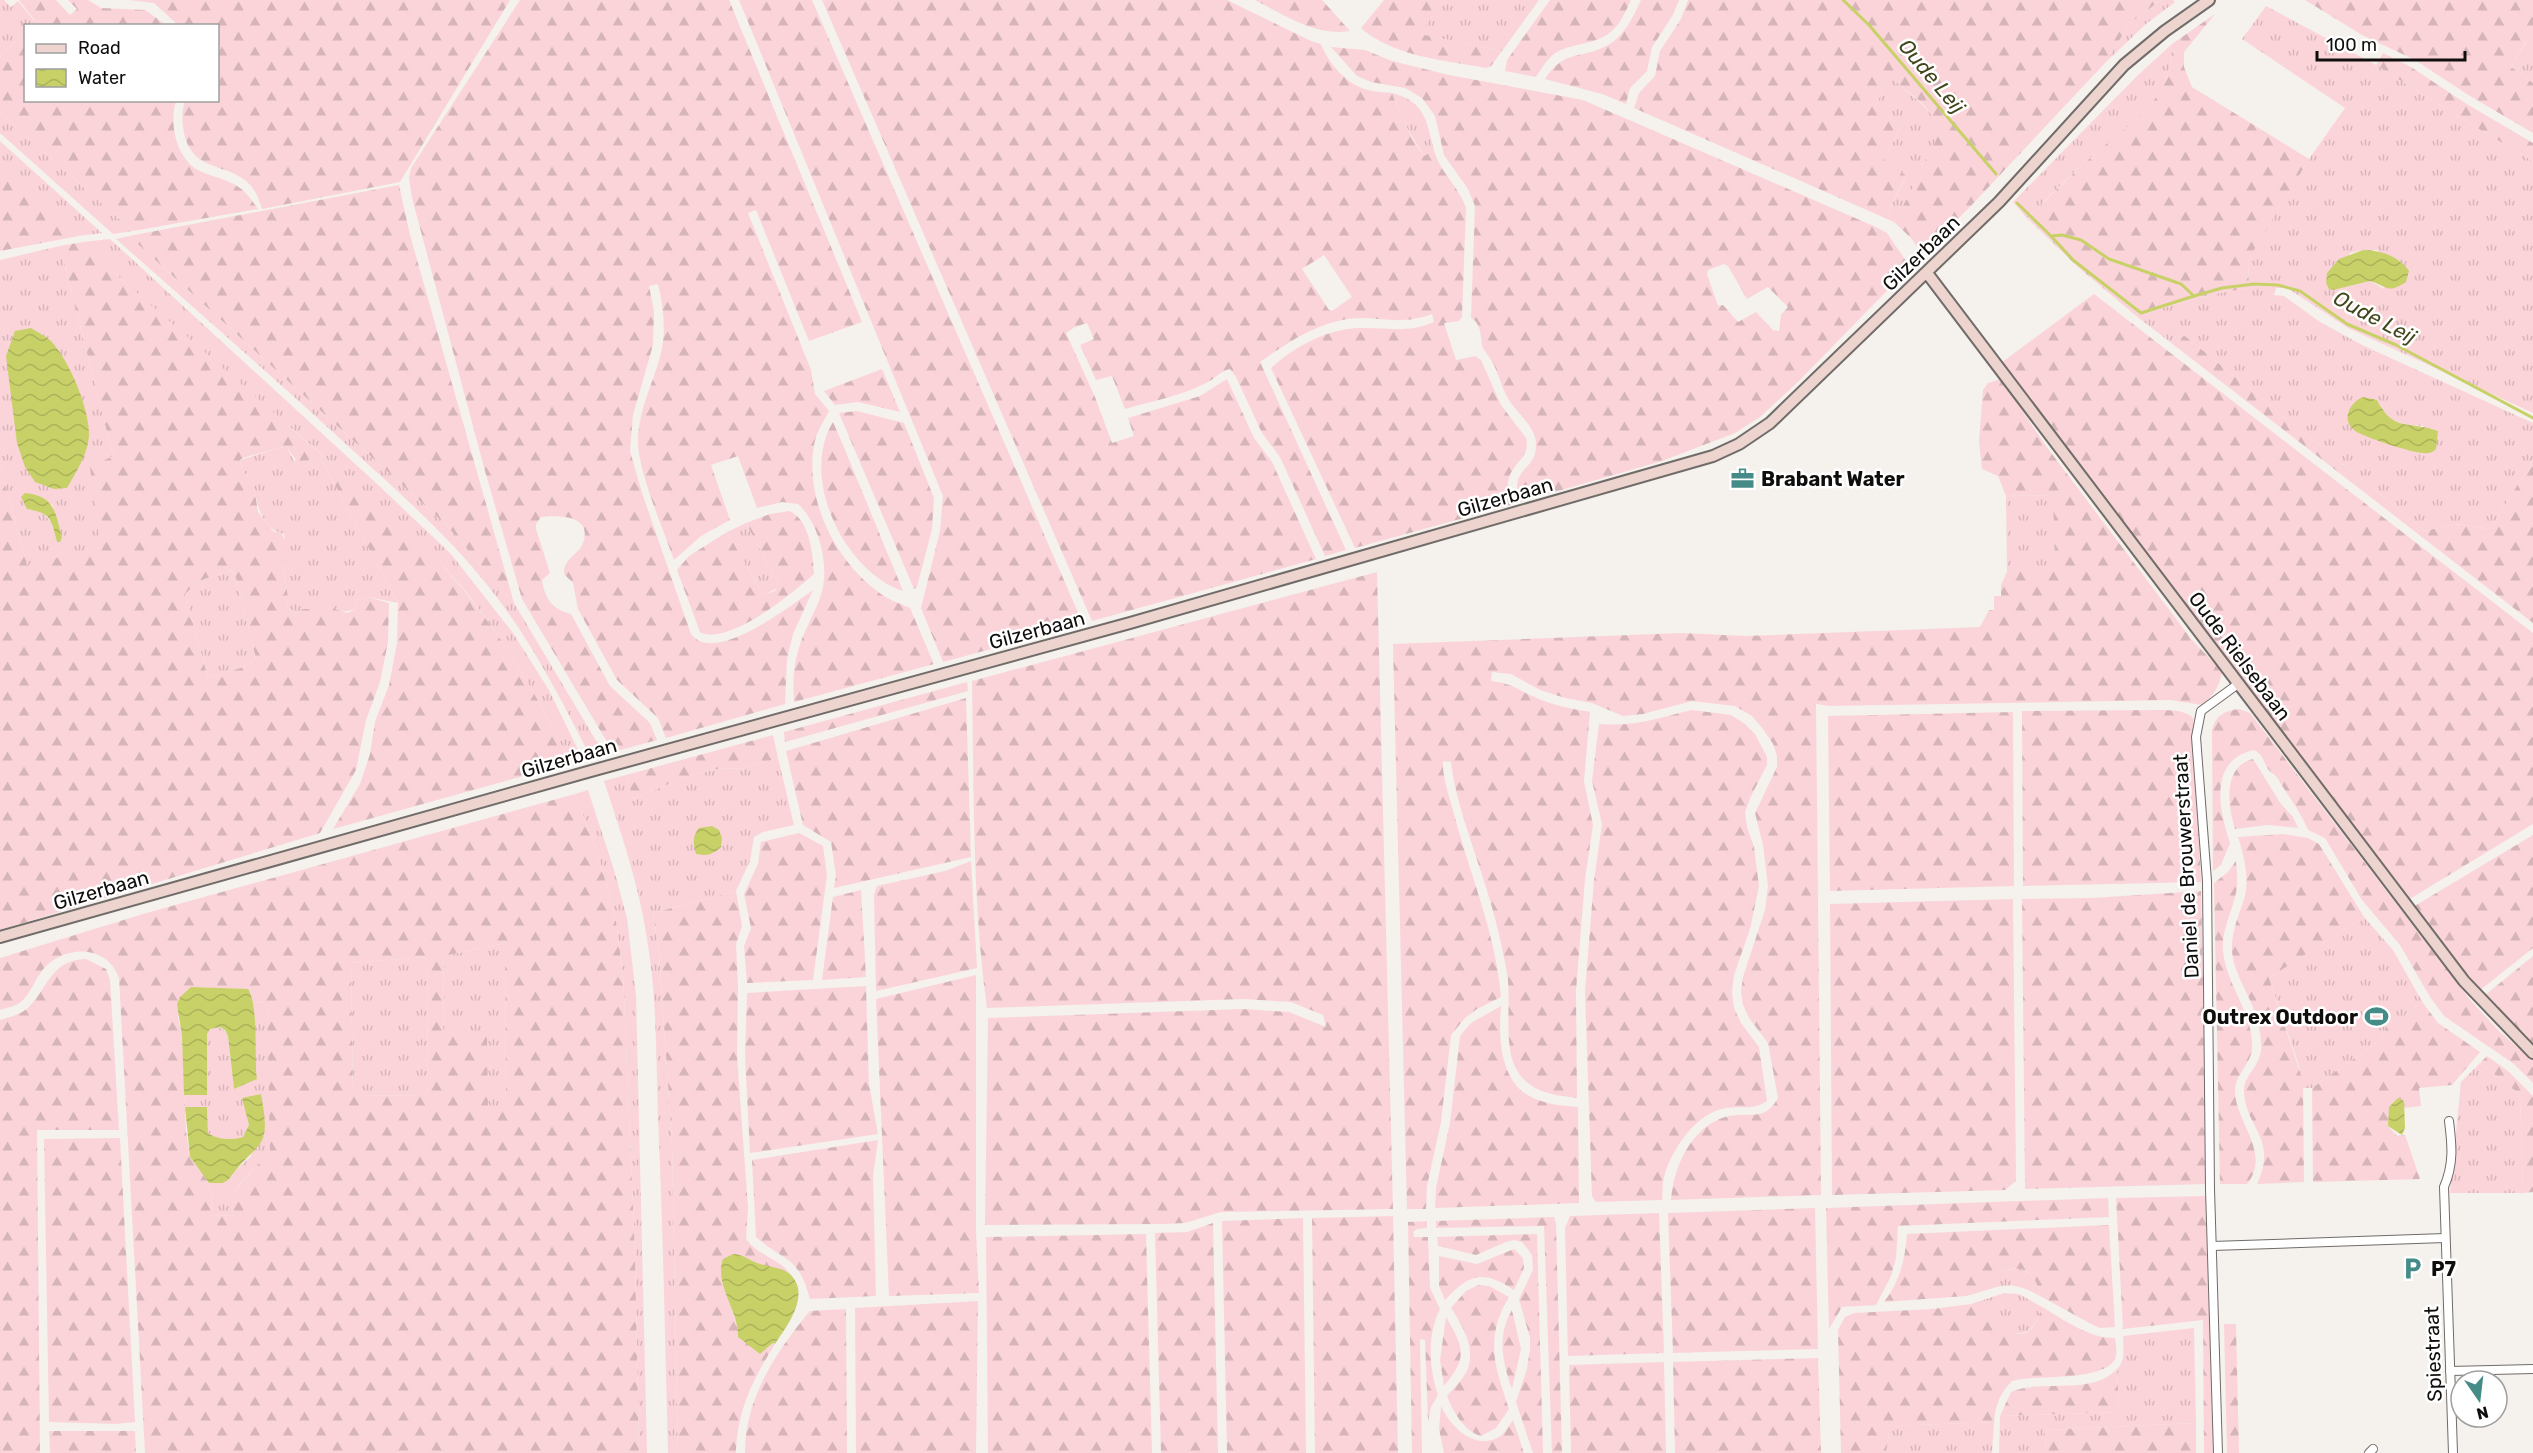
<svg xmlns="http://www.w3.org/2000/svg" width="2533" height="1453" viewBox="0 0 2533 1453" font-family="Rubik,sans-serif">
	<defs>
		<pattern id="grass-tufts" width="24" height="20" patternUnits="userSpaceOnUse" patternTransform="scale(1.5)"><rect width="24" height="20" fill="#fbd4d9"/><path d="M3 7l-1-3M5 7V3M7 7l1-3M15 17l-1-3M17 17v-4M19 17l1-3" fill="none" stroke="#d6b5b9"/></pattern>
		<pattern id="forest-firs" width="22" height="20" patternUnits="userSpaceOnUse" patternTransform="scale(1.5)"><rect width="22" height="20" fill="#fbd4d9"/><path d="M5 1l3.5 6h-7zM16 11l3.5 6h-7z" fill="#d6b5b9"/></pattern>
		<pattern id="water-waves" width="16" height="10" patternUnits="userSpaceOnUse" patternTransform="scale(1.5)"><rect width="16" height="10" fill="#c8d168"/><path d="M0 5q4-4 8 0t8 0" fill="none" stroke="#abb259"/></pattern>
	</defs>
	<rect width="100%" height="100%" fill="#f5f1ed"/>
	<g fill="url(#grass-tufts)" fill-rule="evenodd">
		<path d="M0 0H4L11 7 18 1 36 23 33 25 26 26 25 32 0 57Z"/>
		<path d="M1444 0H1539L1502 51 1419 34Z"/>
		<path d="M2161 0H2173L2175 2 2146 24 2105 63 2130 23Z"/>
		<path d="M2266 6 2376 65 2457 116 2533 161V413L2348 328 2287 288H2276L2274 295 2284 296 2320 322 2362 345 2533 423V460L2490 529 2455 524 2425 531 2185 336 2176 337 2170 342 2135 315 2219 293 2249 288 2248 260 2252 252 2309 159 2345 108 2242 39ZM2363 250H2378L2384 289 2370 281 2333 290 2350 253ZM2377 400C2390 424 2398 424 2425 426L2396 445C2378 441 2358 437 2349 421Z"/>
		<path d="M2527 40 2533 43V83L2511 67Z"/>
		<path d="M2172 44C2172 100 2135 120 2097 152 2073 172 2050 196 2027 218L2013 202 2138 75Z"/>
		<path d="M1892 77C1909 97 1954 118 1933 150 1929 155 1925 160 1921 165L1923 167 1919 174 1917 173 1916 182 1894 222 1885 218 1905 178 1884 159 1902 125 1875 108 1886 82Z"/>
		<path d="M1392 93C1426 102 1426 121 1434 150L1424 156 1403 121Z"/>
		<path d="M0 113 133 231 113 234 0 133Z"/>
		<path d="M0 141 102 233 79 236 0 162Z"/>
		<path d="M129 236 446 525 514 603 604 754 591 758C561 699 530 638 488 586 447 534 396 490 347 445 271 375 193 307 116 239Z"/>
		<path d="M110 239 376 483 451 554 513 633 549 690 583 760 570 763C541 701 508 646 466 592 421 537 364 492 311 445 247 391 185 335 122 280L83 242Z"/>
		<path d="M60 246 113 456 104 461 100 547 29 566 27 565 0 466V260ZM52 504 62 537 57 542 51 522 41 511Z"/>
		<path d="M286 446 294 461 320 457 398 603 368 597 357 600 356 609C339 616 314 602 296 613L287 606C289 592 284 577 282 562 281 552 287 545 284 534 261 529 256 502 253 481L244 473 240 460Z"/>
		<path d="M2054 495 2055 565 2007 572 2006 496Z"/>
		<path d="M746 523 778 583 777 588 766 594 761 591 727 532Z"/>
		<path d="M231 570 236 578 256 658 247 666 208 678 185 594 199 581Z"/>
		<path d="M778 758 794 825 763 832 754 837 750 861 736 891 653 913 659 953 672 1142 678 1453H668C665 1341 663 1228 658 1116 656 1057 657 997 647 939 639 885 621 833 604 781L626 775 633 799 685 777 722 768 742 769Z"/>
		<path d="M588 790 614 870 627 918 636 996 647 1453H639L635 1254 623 975 616 921 599 857 575 794Z"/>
		<path d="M2364 917 2393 950 2423 1003 2386 1026 2382 1039 2312 1088H2303L2299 1066 2269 978Z"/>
		<path d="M505 943 506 1110H488L443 1037 444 956Z"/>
		<path d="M428 957 427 1095 353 1096 351 963Z"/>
		<path d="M252 1002 267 1003 270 1081V1154C261 1160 240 1182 236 1190 232 1198 234 1208 236 1215L211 1216 212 1197 209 1183H223L251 1156 261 1094 253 1096 245 1107 249 1125 243 1137C233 1140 216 1140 208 1133L207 1107H185L184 1095H207V1034L210 1029C219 1026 224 1027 228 1036L234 1089 256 1079Z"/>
		<path d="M2480 1063 2518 1093 2520 1097 2523 1193H2450L2461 1082Z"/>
		<path d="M2018 1268C2033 1273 2038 1281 2040 1296 2013 1281 2005 1284 1977 1293 1981 1276 2003 1270 2018 1268Z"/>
		<path d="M2004 1293 2019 1294 2042 1307C2027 1357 1998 1324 1971 1304Z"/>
		<path d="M2194 1328 2196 1423 2045 1430 2046 1453H1999L2000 1416 2119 1412 2117 1369C2126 1361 2123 1347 2123 1336Z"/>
		<path d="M1994 1422 1992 1453H1886L1890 1426Z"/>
	</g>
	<g fill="url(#forest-firs)" fill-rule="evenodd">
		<path d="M19 0H56L70 15 77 9 68 0H88L101 8 145 10 166 25H33L35 21Z"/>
		<path d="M129 0H510L400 182 262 209C258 198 256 189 246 181 224 163 195 171 185 137 182 125 181 113 185 101L218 100V26L178 25 154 3Z"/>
		<path d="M520 0H729L862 322 809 341 756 210 748 213 811 370 815 394 829 411C824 421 818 429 815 440 803 495 833 558 877 591 886 599 899 603 910 608L934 664 794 702C793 685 793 668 798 651 803 631 815 614 821 595 830 567 820 524 798 504L782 502 757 508 738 456 711 465 730 520 701 536 674 560C663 528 638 472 638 441 638 408 656 379 662 348 666 327 663 305 658 284L649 286 654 311 653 345 633 415 630 451 642 493 691 634C714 666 790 606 813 590L793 634 787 659 785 704 666 738 658 718 617 680 578 609 573 583 564 574C563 558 578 556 583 543 593 515 559 515 541 517L536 524V529L550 573 542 580C545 599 552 609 571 614L610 686 650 723 657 740 613 752 522 599 485 471 412 198 409 178 411 168Z"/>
		<path d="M739 0H812L1083 624 943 662 921 608 940 531 943 496Z"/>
		<path d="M822 0H1227L1311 41 1321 44C1328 63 1347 85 1368 90 1375 92 1384 92 1392 93 1400 115 1410 137 1424 156L1434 150C1440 173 1459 186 1466 208L1462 317 1459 321 1444 323 1456 360 1475 356 1481 360 1501 405 1526 438C1533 464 1497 463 1511 505L1355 548 1271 368C1295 346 1327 329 1360 328 1388 327 1406 334 1434 322L1432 314C1405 324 1389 319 1362 318 1324 318 1290 341 1260 362L1346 550 1325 556 1280 457 1262 433 1236 377 1230 369C1220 371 1215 379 1206 383 1181 396 1152 401 1125 409L1112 376 1096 380 1080 345 1094 339 1087 323 1075 327 1066 333 1095 397 1112 443 1134 436 1128 418 1200 396 1227 379 1254 438 1272 462 1316 559 1092 621ZM1324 255 1352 297 1332 311 1329 310 1302 269Z"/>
		<path d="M1255 0H1322L1350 31C1317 37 1284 15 1255 0Z"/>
		<path d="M1384 0H1444L1420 34 1502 51 1491 66 1486 68C1444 60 1394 57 1361 28Z"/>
		<path d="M1550 0H1631C1626 10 1622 21 1614 29 1598 45 1576 42 1557 52 1547 58 1542 68 1536 77L1505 71 1507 60Z"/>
		<path d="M1641 0H1679L1673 15 1652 47 1647 71 1630 88 1626 104 1602 94 1545 79C1565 48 1582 60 1608 45 1625 35 1633 17 1641 0Z"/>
		<path d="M1688 0H2161L2130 23 2105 63 1967 210 1922 254 1911 238 1894 222 1916 182V172L1919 173 1923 167 1921 166C1925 159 1932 152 1934 146 1946 112 1913 98 1892 78L1886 82 1875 108 1902 125 1884 159 1905 175V177L1885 218 1634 108 1639 93 1655 76 1660 51 1681 19Z"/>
		<path d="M2305 0H2533V43L2526 41 2511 67 2533 83V133L2470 96 2415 60 2362 35Z"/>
		<path d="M2215 14 2184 52V67L2192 87 2309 159 2248 260 2249 288 2219 293 2135 315 2078 267 2027 218C2051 196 2073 172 2097 152 2135 119 2172 100 2172 44Z"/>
		<path d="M25 32 26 100 176 101C169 123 176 156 196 169 210 177 227 178 240 188 247 193 253 202 258 209L133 231 0 113V57Z"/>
		<path d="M1331 47 1365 50 1392 61 1449 75 1583 100 1878 228 1887 233 1910 267 1799 381 1760 417 1735 433 1662 461 1520 502C1508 466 1537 472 1536 444 1536 425 1513 411 1505 393 1501 384 1498 373 1493 363 1490 358 1486 353 1483 348 1480 341 1483 324 1471 318L1475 206 1468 189 1444 155 1435 116 1422 98 1405 88 1371 82 1357 76ZM1724 264 1728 266 1747 299 1768 287 1788 307 1781 315 1779 331 1773 330 1756 312 1738 322 1723 305 1718 306 1707 274 1708 270Z"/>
		<path d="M2383 53 2411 67 2465 103 2533 143V161L2457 116 2376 65Z"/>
		<path d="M0 162 4 165 79 236 0 251Z"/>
		<path d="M399 185 410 235 514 603 446 525 129 236Z"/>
		<path d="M83 242 122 280C182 332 241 384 300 436 345 475 392 512 433 555 491 617 534 686 570 763L333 829 360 784 370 754 375 722 389 685 397 643 398 603 320 457 298 463 286 446 243 458 240 460 244 473 253 481 258 512 274 532 280 531 287 543 282 561 288 597 287 606 296 613 303 609H309L311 601 317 599 330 601 334 609 348 613 356 609 357 600 368 597 389 603 388 642 380 682 366 720 356 770 320 833 0 930V466L27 565 100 547 90 467 113 456 60 246ZM231 570 236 578 256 658 247 666 208 678 185 594 199 581Z"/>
		<path d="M2094 294 2533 633V824L2408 900 2001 363Z"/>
		<path d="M2185 336 2425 531 2455 524 2490 529 2533 460V623L2170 342 2176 337Z"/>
		<path d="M882 369 900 412 858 402 835 405 824 391Z"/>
		<path d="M2001 379 2046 446 2192 640 2222 671C2220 686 2214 695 2202 705L2170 700 1829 706 1816 704 1821 1195 1671 1200C1673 1168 1691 1127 1725 1117 1749 1110 1763 1124 1778 1098L1768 1043 1749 1018 1743 1005 1741 992 1743 977 1765 910 1768 886 1763 845 1755 813 1777 767V756L1773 744 1763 729 1752 716 1735 706 1692 701 1643 714 1623 716 1592 703 1565 698 1540 690 1511 674 1492 672 1491 681C1516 684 1518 691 1539 699 1556 706 1573 709 1590 712L1584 781 1593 825 1585 879 1576 991 1577 1098C1554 1095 1532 1093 1518 1072 1502 1048 1512 1002 1507 973 1501 939 1492 904 1481 872 1470 836 1455 799 1451 762L1443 761C1442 778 1450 798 1454 814 1470 875 1496 934 1501 997L1477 1009 1465 1018 1451 1035 1441 1122 1427 1186 1426 1209H1407L1393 644 1682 633 1745 636 1980 627 1989 610H1994V596H2001V585L2007 572 2055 564 2053 495 2006 496 1998 476 1982 469 1979 442 1983 390 1988 383Z"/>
		<path d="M857 411 904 423 934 498 932 529 917 587 914 589 839 413Z"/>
		<path d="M833 422 843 445 903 591C844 572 799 477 833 422Z"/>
		<path d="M789 511C810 519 813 555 814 574 794 592 728 647 700 632L677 570 689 556 727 532 761 591 766 594 775 591 778 583 746 523 770 514Z"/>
		<path d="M1377 572 1393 1209 1221 1212 1185 1223 1163 1224 985 1225 988 1018 1243 1009 1289 1012 1326 1027 1323 1015 1291 1002 1243 999 987 1008C972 900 974 790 972 681Z"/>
		<path d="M967 682 968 691 785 742 784 732Z"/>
		<path d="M966 698 971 857 834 888 836 876 831 842 803 825 786 751Z"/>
		<path d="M2239 709 2250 713 2471 1001 2500 1032 2533 1061V1083L2514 1064 2444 1016 2430 997 2400 945 2362 900 2325 838 2308 830C2300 811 2288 796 2278 779 2276 775 2271 773 2268 769 2263 761 2263 754 2254 750 2208 760 2219 810 2230 843L2221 865 2213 871 2212 730C2216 715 2224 711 2239 709Z"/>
		<path d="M1692 710 1731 715 1745 724 1755 734 1767 757V765L1751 796 1745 812 1747 827 1754 847 1759 886 1750 929 1734 975 1732 992 1734 1008 1741 1023 1759 1047 1767 1101C1755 1110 1741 1106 1727 1108 1697 1111 1671 1150 1664 1177 1662 1184 1663 1192 1662 1200L1596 1202 1592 1196 1585 991 1594 880 1602 824 1592 781 1599 724C1636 727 1657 718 1692 710Z"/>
		<path d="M2159 710C2171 710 2185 710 2193 718L2201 882 2023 886 2022 711Z"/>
		<path d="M2013 712 2014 886 1830 891 1828 716Z"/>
		<path d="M773 735 778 758 742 769 722 768 685 777 633 799 626 775Z"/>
		<path d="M2253 759 2281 804 2293 817 2298 828 2268 825 2235 829C2228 806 2222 767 2253 759Z"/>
		<path d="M575 794 599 857 616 921 623 975 635 1254 639 1453H145L119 978C108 946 69 944 46 966 36 976 32 992 22 1001 16 1007 7 1007 0 1010V958L143 914ZM505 943 506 1109 488 1110 487 1037 443 1036 444 956ZM428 957 427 1095 353 1096 351 963ZM202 987 250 993 252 1002 267 1003 270 1153C261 1160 236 1186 233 1196 232 1202 234 1209 235 1215L211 1216 212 1197 209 1183 190 1157 186 1131 182 1036 178 1017Z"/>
		<path d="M799 833 823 846 827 875 813 980 747 983 744 946 751 928 744 894 758 864 761 842Z"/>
		<path d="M2283 834 2308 838 2319 844 2364 917 2269 978 2303 1081 2304 1182 2257 1184C2278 1138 2246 1129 2244 1092 2243 1077 2257 1069 2260 1055 2263 1045 2260 1033 2258 1023 2253 998 2233 975 2232 950 2231 931 2240 913 2245 896 2249 877 2244 855 2238 837Z"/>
		<path d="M2533 835V948L2479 991 2413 907Z"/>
		<path d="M971 861 977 968 876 991 874 895 877 886 945 871Z"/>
		<path d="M2236 861C2237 872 2238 883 2236 893 2232 912 2221 931 2223 951 2226 985 2253 1012 2252 1047 2252 1065 2234 1073 2235 1094 2238 1125 2271 1154 2247 1184H2220L2214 883 2228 872Z"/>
		<path d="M861 890 866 977 822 980 833 897Z"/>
		<path d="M736 891 742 926 736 944 738 985 737 1056 748 1208 746 1239C757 1255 780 1259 791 1275L756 1263 726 1292C733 1308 735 1326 744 1342L767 1349 773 1343 775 1344C753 1379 737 1411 736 1453H678L672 1142 659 953 653 913Z"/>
		<path d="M2201 891 2208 1184 2025 1189 2022 899 2091 898Z"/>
		<path d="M2013 899 2016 1181 2005 1190 1832 1195 1830 904Z"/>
		<path d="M2533 956V1044L2484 996Z"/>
		<path d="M86 959 106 969 110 980 119 1130H37L40 1453H0V1020C11 1017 22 1014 30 1006 49 985 52 960 86 959Z"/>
		<path d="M976 975V1231L979 1293 889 1296 876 999Z"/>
		<path d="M866 986 869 1084 878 1134 750 1153 745 1056 747 993Z"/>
		<path d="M2423 1003 2438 1023 2480 1052 2452 1085 2419 1088 2421 1106 2404 1108V1101L2388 1126 2397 1136 2405 1135 2420 1179 2313 1182 2312 1088 2382 1039 2386 1026Z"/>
		<path d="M1501 1006C1498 1041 1500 1089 1541 1101 1553 1105 1565 1106 1578 1107L1579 1203 1435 1208 1436 1188 1450 1123 1460 1036 1471 1023Z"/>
		<path d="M2487 1056 2508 1071 2533 1096V1192L2523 1193 2520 1097 2518 1093 2480 1063Z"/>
		<path d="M120 1138 135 1422 116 1424 49 1422 44 1139Z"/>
		<path d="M878 1140 873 1176 876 1296 810 1299C798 1255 786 1263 756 1237L752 1160Z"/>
		<path d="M2207 1196 2214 1453H2204L2203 1320 2123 1329 2116 1198Z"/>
		<path d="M2108 1198 2109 1217 1898 1226 1896 1258 1891 1276 1876 1305 1842 1307 1829 1329 1826 1208Z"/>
		<path d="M1815 1208 1818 1349 1673 1353 1668 1213Z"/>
		<path d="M1659 1213 1664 1353 1568 1356 1565 1228 1570 1216Z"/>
		<path d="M1393 1216 1398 1453H1315L1312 1218Z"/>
		<path d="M1554 1217 1556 1224 1562 1453H1552L1544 1226 1436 1228V1221Z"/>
		<path d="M1303 1218 1306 1453H1227L1222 1221Z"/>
		<path d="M1427 1221V1228L1417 1229 1413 1232 1414 1237H1428L1430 1288 1440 1309C1427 1334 1429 1369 1438 1395L1431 1407 1428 1421 1425 1340 1420 1339 1422 1453H1412L1408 1222Z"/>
		<path d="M1213 1223 1218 1453H1161L1155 1233 1187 1232Z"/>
		<path d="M2109 1225 2115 1327 2100 1328 2093 1325 2040 1296C2034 1257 2001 1265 1979 1287L1977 1293 1966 1296 1884 1302C1900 1281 1905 1260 1907 1234Z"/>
		<path d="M1146 1234 1152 1453H988L986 1237Z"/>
		<path d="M1537 1234 1543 1453H1533L1516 1402 1527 1369 1530 1349V1338L1519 1299 1533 1270 1532 1255 1522 1242 1514 1240 1506 1242 1476 1255 1438 1246 1437 1237Z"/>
		<path d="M1514 1249 1523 1258 1524 1268 1514 1290C1483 1270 1470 1273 1445 1300L1439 1286V1256L1477 1264Z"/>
		<path d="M1478 1285 1489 1286 1509 1297C1484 1338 1495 1367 1509 1409L1496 1428 1481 1436C1464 1431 1453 1412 1447 1396 1455 1387 1466 1377 1469 1365 1474 1346 1462 1324 1451 1308L1466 1291Z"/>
		<path d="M978 1301 976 1453H856L855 1308Z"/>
		<path d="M1971 1304C1999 1316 2025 1363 2042 1307 2063 1319 2090 1339 2115 1338 2116 1344 2118 1355 2114 1361 2098 1382 2036 1374 2012 1381 2000 1393 1995 1406 1994 1422L1890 1426 1886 1453H1841L1838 1330 1845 1317 1854 1313 1932 1309Z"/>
		<path d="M846 1309 847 1453H745C744 1400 777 1350 810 1311Z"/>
		<path d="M1512 1310 1521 1349 1512 1389C1502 1362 1497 1335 1512 1310Z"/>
		<path d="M1446 1317C1464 1348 1468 1357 1444 1386L1440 1360Z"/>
		<path d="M2224 1324H2236L2239 1453H2227Z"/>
		<path d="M1818 1358 1821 1453H1675L1673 1362Z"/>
		<path d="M1664 1362 1666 1453H1571L1569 1365Z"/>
		<path d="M2117 1369 2119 1412 2000 1416 2011 1392C2042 1378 2090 1397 2117 1369Z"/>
		<path d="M1441 1406C1451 1428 1477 1453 1502 1435 1506 1431 1509 1425 1513 1420L1524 1453H1444L1439 1429Z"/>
		<path d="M2196 1423V1453H2046L2045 1430Z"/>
		<path d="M49 1431H135L136 1453H50Z"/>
	</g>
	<g fill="url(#water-waves)">
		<path d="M2363 250C2380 250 2399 256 2409 271L2406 282C2387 294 2389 287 2370 281L2333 290 2329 289 2326 283 2327 273 2339 259Z"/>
		<path d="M31 328C37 332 46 336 51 341 69 360 90 409 89 436 88 454 76 472 67 488L54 489 35 482 25 467 17 443 6 356 15 331Z"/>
		<path d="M2363 397 2377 400C2394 433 2408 420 2438 431L2436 449C2432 453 2428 454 2423 453 2413 453 2362 437 2354 430 2341 419 2350 402 2363 397Z"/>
		<path d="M25 493C55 496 55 512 62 537L60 542H57C51 520 52 513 27 509L21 497Z"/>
		<path d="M712 826 719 830 722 838 721 847C712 855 707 856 696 854 693 843 692 837 699 828Z"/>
		<path d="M191 987 248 989C259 1006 254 1057 257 1079L234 1089 228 1036 225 1030 220 1027 210 1029 207 1034V1095H184L182 1036 177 1004 180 997Z"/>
		<path d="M261 1094C272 1153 259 1138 229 1179L223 1183H209L190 1157 185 1107H207L208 1133C217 1140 233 1140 243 1137L249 1125 242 1098Z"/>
		<path d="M2398 1098 2404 1101 2405 1128 2402 1135 2388 1126 2389 1107Z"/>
		<path d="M733 1254C743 1254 750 1261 760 1264 769 1267 784 1268 791 1275 811 1296 786 1327 775 1344L773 1343 760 1354 738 1337C739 1310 714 1285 723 1259Z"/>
	</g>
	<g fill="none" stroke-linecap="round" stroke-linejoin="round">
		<g stroke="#c8d168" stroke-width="3">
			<path d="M1843 0 1869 25 1996 174"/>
			<path d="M2017 203 2051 236 2062 235 2081 240 2109 259 2181 284 2194 296 2222 288 2254 284 2278 285 2300 291 2347 324 2396 345 2533 418"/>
			<path d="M2051 236 2073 260 2141 313 2194 296"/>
		</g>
		<defs>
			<g id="street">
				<path d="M2449 1121C2452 1145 2454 1164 2444 1187L2453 1453"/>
				<path d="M2212 1246 2445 1238"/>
				<path d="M2450 1371 2533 1369"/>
				<path d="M2218 1453 2210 1189 2207 881 2196 737 2201 711 2238 684"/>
				<path d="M2369 1453 2373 1449"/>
			</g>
			<g id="secondary">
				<path d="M1927 273 2464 981 2533 1053"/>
				<path d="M0 937 591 771 1130 623 1713 456 1739 444 1770 423 1999 202 2124 65 2165 31 2209 0"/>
			</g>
		</defs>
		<use href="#street" stroke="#706c69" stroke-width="10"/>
		<use href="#secondary" stroke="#706c69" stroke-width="14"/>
		<use href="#street" stroke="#fff" stroke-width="8"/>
		<use href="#secondary" stroke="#eed4ce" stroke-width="10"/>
	</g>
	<defs>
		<symbol id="office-bare" viewBox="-9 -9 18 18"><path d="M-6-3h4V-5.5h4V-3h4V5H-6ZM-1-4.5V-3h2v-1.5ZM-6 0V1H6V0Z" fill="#458c88" stroke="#fff" stroke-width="2.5" paint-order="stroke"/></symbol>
		<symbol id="stadium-bare" viewBox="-9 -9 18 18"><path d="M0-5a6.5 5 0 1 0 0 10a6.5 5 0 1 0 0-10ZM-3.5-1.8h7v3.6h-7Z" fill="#458c88" stroke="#fff" stroke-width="2.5" paint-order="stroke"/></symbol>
		<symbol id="parking-bare" viewBox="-9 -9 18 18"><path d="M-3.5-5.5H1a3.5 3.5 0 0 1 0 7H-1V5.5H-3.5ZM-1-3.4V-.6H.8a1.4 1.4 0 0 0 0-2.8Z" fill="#458c88" stroke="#fff" stroke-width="2.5" paint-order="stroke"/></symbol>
	</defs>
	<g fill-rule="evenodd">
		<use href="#office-bare" x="1726" y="462" width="33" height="33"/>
		<use href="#stadium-bare" x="2360" y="1000" width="33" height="33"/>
		<use href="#parking-bare" x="2396" y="1252" width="33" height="33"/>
	</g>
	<g text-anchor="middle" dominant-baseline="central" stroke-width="5" stroke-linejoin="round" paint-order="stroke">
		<g font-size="20" fill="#0f0e0d" stroke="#fff">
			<text transform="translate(1921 253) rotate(-44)">Gilzerbaan</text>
			<text transform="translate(1505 497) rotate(-16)">Gilzerbaan</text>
			<text transform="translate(1037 630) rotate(-15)">Gilzerbaan</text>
			<text transform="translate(2240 656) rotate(53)">Oude Rielsebaan</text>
			<text transform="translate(569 758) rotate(-16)">Gilzerbaan</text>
			<text transform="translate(2186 866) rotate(-93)">Daniel de Brouwerstraat</text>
			<text transform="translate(101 890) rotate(-16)">Gilzerbaan</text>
			<text transform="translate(2433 1354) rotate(-92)">Spiestraat</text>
		</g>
		<g font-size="20" font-weight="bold" fill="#0f0e0d" stroke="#fff" text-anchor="start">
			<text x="1761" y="479">Brabant Water</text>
			<text x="2358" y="1017" text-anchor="end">Outrex Outdoor</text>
			<text x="2431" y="1269">P7</text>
		</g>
		<g font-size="21" font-style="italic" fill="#42461a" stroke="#fff">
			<text transform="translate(1932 76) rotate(50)">Oude Leij</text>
			<text transform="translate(2375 317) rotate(28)">Oude Leij</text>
		</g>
	</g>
	<rect x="24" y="24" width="195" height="78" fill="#ffffff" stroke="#9f9f9e" stroke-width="1.5"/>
	<rect x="36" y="44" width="30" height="9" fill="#eed4ce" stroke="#9f9f9e" stroke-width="1.5"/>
	<text x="78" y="54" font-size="18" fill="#0f0e0d">Road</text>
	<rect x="36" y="69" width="30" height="18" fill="url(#water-waves)" stroke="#9f9f9e" stroke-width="1.5"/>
	<text x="78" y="84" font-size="18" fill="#0f0e0d">Water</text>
	<g transform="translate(2479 1399) rotate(166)"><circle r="28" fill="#ffffff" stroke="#9f9f9e" stroke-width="1.5"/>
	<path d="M0-4.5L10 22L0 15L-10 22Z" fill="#458c88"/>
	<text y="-9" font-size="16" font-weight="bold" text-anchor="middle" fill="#0f0e0d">N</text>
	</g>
	<path d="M2317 51v9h148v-9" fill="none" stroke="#0f0e0d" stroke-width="3"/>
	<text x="2326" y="51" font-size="18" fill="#0f0e0d" stroke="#ffffff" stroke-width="4.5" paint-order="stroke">100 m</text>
</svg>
